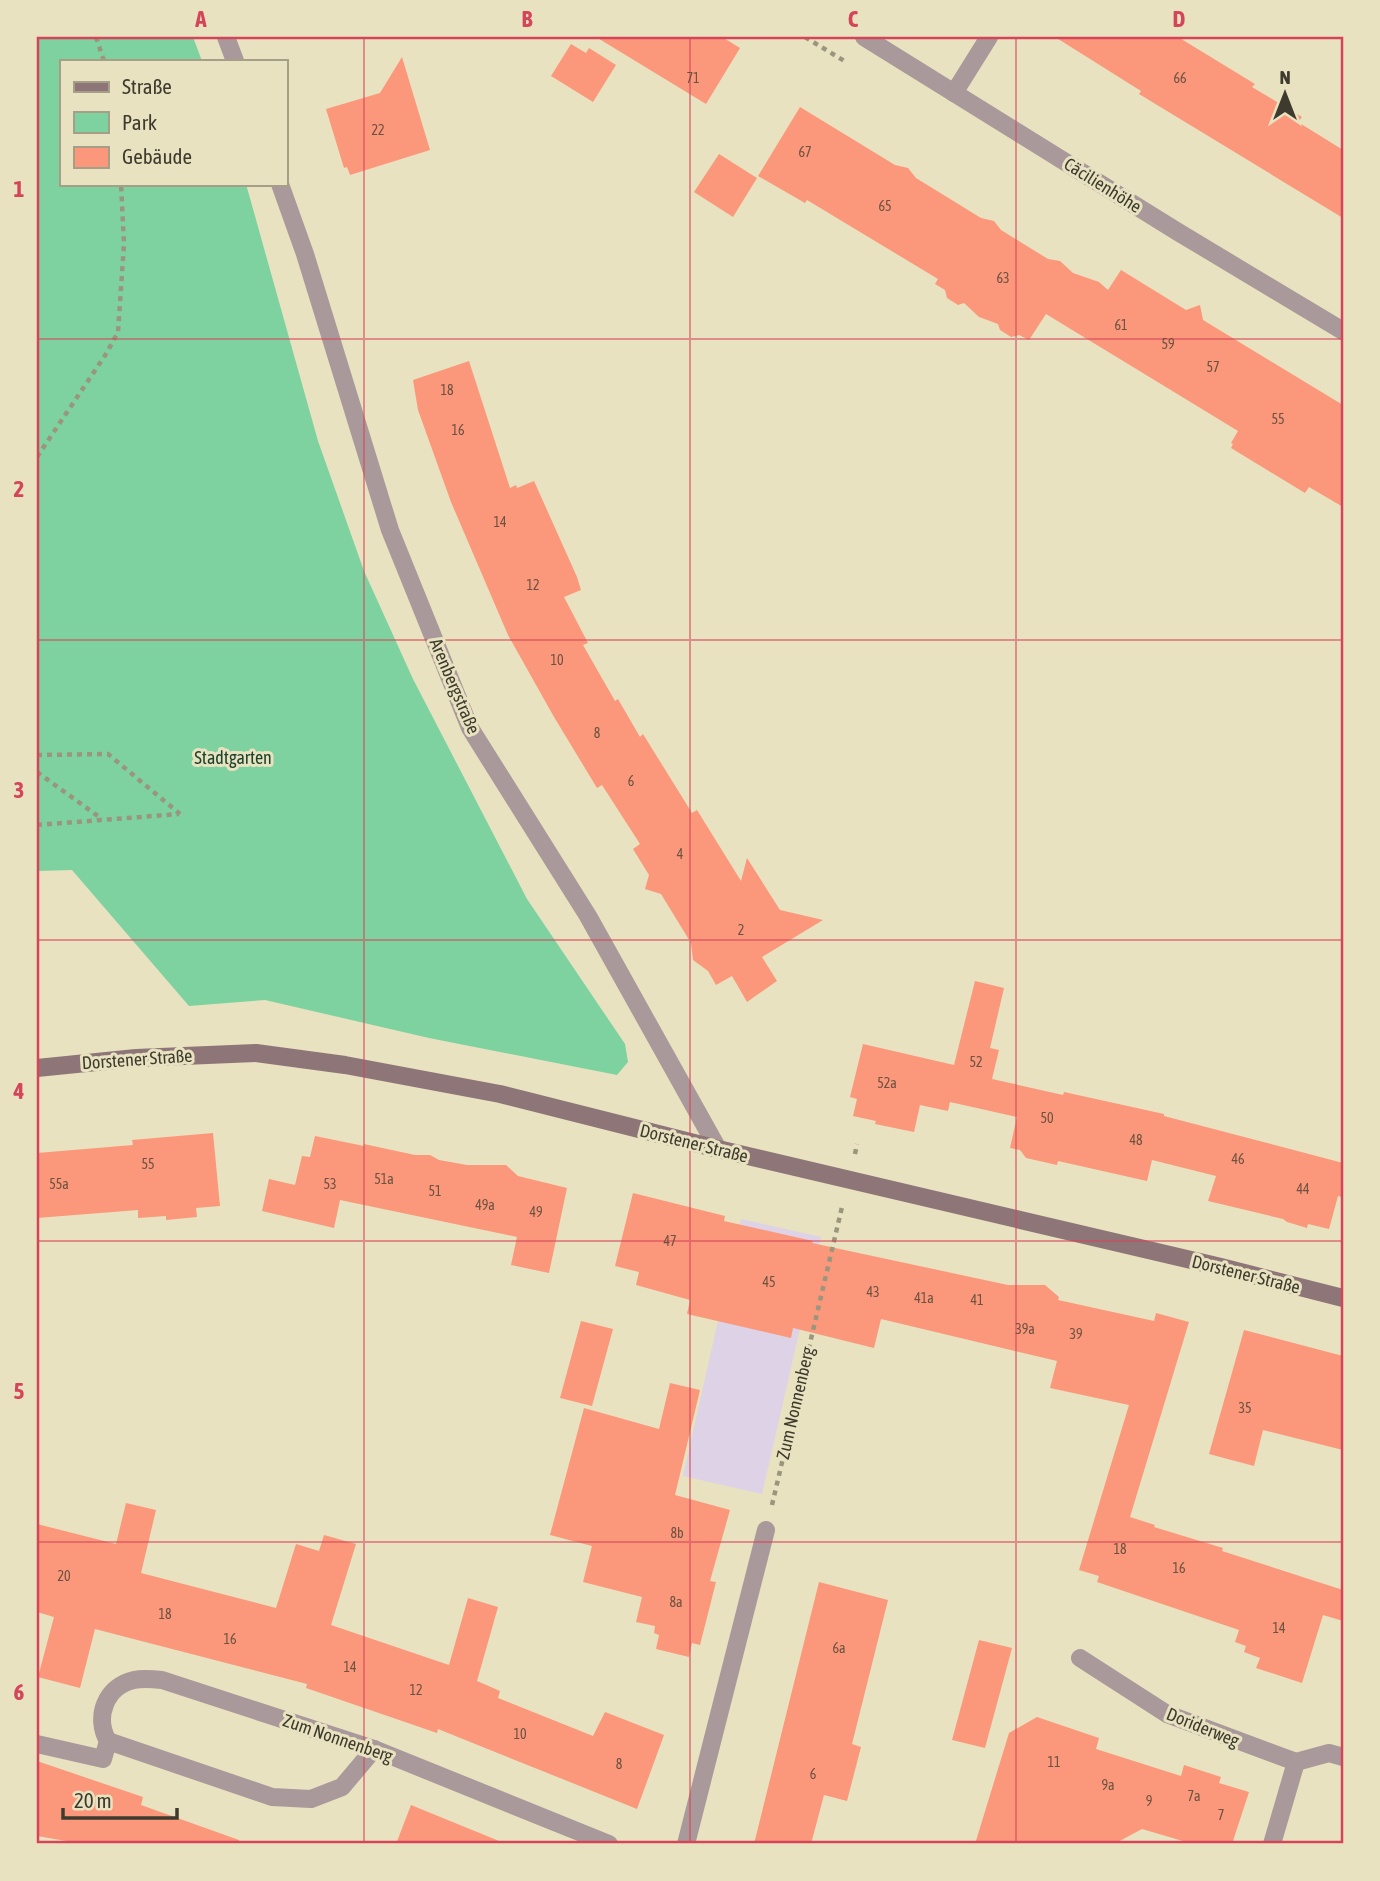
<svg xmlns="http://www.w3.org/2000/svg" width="1380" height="1881" viewBox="0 0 1380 1881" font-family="'Asap Condensed',sans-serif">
	<rect width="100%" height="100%" fill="#e8e2c0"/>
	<path fill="#ddd2e6" d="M741 1219 821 1237 762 1494 683 1476Z"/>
	<path fill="#7ed2a0" d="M37 37H193L202 61H61V184H246L318 441 364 571 413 679 527 899 625 1044 628 1062 617 1075 429 1038 265 1000 189 1006 72 870 37 871Z"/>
	<g fill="#fb987b">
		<path d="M596 37H722L740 48 706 104Z"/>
		<path d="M1055 37H1178L1255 84 1252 87 1302 117 1298 122 1343 150V218L1139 94 1141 91Z"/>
		<path d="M571 44 586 53 589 48 616 65 593 102 551 76Z"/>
		<path d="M402 57 430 150 350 175 347 167 344 168 326 109 380 93Z"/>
		<path d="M800 107 895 165 908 168 916 178 981 218 994 221 1001 230 1048 259 1060 261 1073 273 1099 282 1108 290 1121 270 1186 310 1200 305 1203 320 1343 405V507L1309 487 1305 493 1231 448 1233 444 1231 443 1238 431 1046 314 1029 340 1019 335 1011 337 1000 330 998 324 979 317 964 303 958 305 947 298 945 290 935 284 938 279 807 200 805 203 758 176Z"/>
		<path d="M719 154 757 178 733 217 694 192Z"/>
		<path d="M469 361 510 488 516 485 517 488 534 481 577 577 581 590 564 597 588 643 583 645 615 701 618 699 640 737 643 734 692 813 697 810 741 881 747 858 780 910 823 920 762 957 777 981 747 1002 732 976 716 985 708 971 693 960 691 943 661 894 645 889 649 875 633 849 640 844 602 785 597 788 554 717 508 635 451 502 418 410 413 380Z"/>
		<path d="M975 981 1004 988 990 1048 999 1050 992 1079 1063 1095 1064 1092 1164 1114V1116L1343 1163V1197L1338 1196 1329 1229 1308 1224 1307 1228 1287 1222 1283 1219 1208 1201 1216 1176 1152 1160 1147 1181 1058 1161 1057 1165 1026 1158 1020 1150 1010 1148 1017 1117 950 1102 948 1111 920 1105 914 1132 875 1124 876 1121 853 1116 857 1099 850 1097 863 1044 954 1065Z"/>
		<path d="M213 1133 220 1206 196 1208 197 1217 166 1220V1216L138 1218V1210L37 1218V1153L133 1145 132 1140Z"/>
		<path d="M315 1136 364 1146V1144L415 1155H430L439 1160 467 1165H506L518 1176 567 1188 549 1273 511 1265 517 1237 340 1200 334 1228 262 1211 269 1179 295 1185 302 1156 310 1157Z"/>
		<path d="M633 1193 725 1216 724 1221 813 1241 812 1243 1008 1285H1045L1059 1297 1058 1300 1154 1321 1156 1313 1189 1322 1130 1517 1155 1525 1154 1527 1223 1548 1222 1551 1343 1590V1621L1323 1615 1302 1683 1256 1668 1260 1658 1244 1652 1246 1646 1235 1642 1239 1630 1097 1582 1099 1576 1079 1570 1129 1405 1050 1388 1057 1361 881 1319 874 1348 793 1328 791 1338 687 1314 690 1300 636 1285 639 1272 615 1266Z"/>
		<path d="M581 1321 613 1329 592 1406 560 1398Z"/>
		<path d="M1244 1330 1343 1356V1450L1263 1430 1254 1466 1209 1454Z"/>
		<path d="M670 1383 700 1390 675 1495 730 1510 710 1581 716 1582 700 1645 692 1643 689 1657 656 1649 659 1635 654 1633 655 1626 636 1622 642 1597 583 1582 592 1546 550 1535 584 1408 659 1429Z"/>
		<path d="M126 1503 156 1510 141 1573 276 1608 296 1544 319 1551 324 1535 356 1544 331 1625 449 1665 468 1598 498 1607 477 1681 500 1691 498 1698 593 1736 605 1712 664 1735 637 1809 438 1729 437 1733 306 1688 307 1684 95 1629 80 1688 38 1677 54 1617 37 1612V1524L116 1544Z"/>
		<path d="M819 1582 888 1600 852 1744 861 1747 847 1801 824 1795 811 1844H754Z"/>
		<path d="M979 1640 1012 1648 985 1748 952 1740Z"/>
		<path d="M1037 1717 1099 1738 1096 1749 1181 1776 1184 1765 1221 1777 1219 1783 1249 1792 1232 1844H1193L1142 1829 1114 1844H975L1009 1733Z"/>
		<path d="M37 1761 143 1797 141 1805 239 1840V1844H84L37 1836Z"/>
		<path d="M411 1805 504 1843V1844H396Z"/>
	</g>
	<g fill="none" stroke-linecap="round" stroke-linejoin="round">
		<g stroke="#9a967d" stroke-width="4.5" stroke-dasharray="5 5" stroke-linecap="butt">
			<path d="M96 37 104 61"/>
			<path d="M805 37 846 62"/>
			<path d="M37 457 106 354 118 332 124 244 121 184"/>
			<path d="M37 755 108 754 180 814"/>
			<path d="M37 772 102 819"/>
			<path d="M37 825 179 814"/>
			<path d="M855 1154 857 1144"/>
			<path d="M772 1505 842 1207"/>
		</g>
		<g stroke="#aa999a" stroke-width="18">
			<path d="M226 37 235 61"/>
			<path d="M864 37 1178 232 1343 331"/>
			<path d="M954 93 989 37"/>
			<path d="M280 184 305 254 390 530 470 728 588 916 718 1149"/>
			<path d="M1080 1658 1167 1714 1296 1762 1272 1844"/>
			<path d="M108 1741C94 1717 106 1686 134 1680 143 1678 153 1679 162 1680L374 1749 609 1844"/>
			<path d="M108 1741 272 1797 311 1799 342 1787 374 1749"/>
			<path d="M37 1744 103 1759 108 1741"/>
			<path d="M1296 1762 1329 1753 1343 1757"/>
			<path d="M686 1844 766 1530"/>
		</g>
		<path stroke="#8e7678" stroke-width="18" d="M37 1068 136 1058 256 1053 345 1065 500 1094 718 1149 1221 1267 1343 1298"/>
	</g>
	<path fill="none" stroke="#d5455a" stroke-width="2" stroke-opacity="0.55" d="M364 37V1844M690 37V1844M1016 37V1844M37 339H1343M37 640H1343M37 940H1343M37 1241H1343M37 1542H1343"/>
	<g text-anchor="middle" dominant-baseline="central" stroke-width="6" stroke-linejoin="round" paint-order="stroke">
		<g font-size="14" fill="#6d5241">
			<text x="693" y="78">71</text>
			<text x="1180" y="78">66</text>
			<text x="378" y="130">22</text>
			<text x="805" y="152">67</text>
			<text x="885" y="206">65</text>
			<text x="1003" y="278">63</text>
			<text x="1121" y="325">61</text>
			<text x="1168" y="344">59</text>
			<text x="1213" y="367">57</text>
			<text x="447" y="390">18</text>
			<text x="1278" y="419">55</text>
			<text x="458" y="430">16</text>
			<text x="500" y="522">14</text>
			<text x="533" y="585">12</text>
			<text x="557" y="660">10</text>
			<text x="597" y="733">8</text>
			<text x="631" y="781">6</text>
			<text x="680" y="854">4</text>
			<text x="741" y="930">2</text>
			<text x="976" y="1062">52</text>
			<text x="887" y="1083">52a</text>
			<text x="1047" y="1118">50</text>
			<text x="1136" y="1140">48</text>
			<text x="1238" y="1159">46</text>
			<text x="148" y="1164">55</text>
			<text x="384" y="1179">51a</text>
			<text x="59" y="1184">55a</text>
			<text x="330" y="1184">53</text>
			<text x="1303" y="1189">44</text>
			<text x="435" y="1191">51</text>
			<text x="485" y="1205">49a</text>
			<text x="536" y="1212">49</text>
			<text x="670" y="1241">47</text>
			<text x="769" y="1282">45</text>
			<text x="873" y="1292">43</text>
			<text x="924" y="1298">41a</text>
			<text x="977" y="1300">41</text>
			<text x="1025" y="1329">39a</text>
			<text x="1076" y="1334">39</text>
			<text x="1245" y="1408">35</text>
			<text x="677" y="1533">8b</text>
			<text x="1120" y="1549">18</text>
			<text x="1179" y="1568">16</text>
			<text x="64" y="1576">20</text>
			<text x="676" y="1602">8a</text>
			<text x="165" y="1614">18</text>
			<text x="1279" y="1628">14</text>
			<text x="230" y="1639">16</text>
			<text x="839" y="1648">6a</text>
			<text x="350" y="1667">14</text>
			<text x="416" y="1690">12</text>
			<text x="520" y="1734">10</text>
			<text x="1054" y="1762">11</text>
			<text x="619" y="1764">8</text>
			<text x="813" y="1774">6</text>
			<text x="1108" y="1785">9a</text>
			<text x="1194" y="1796">7a</text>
			<text x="1149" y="1801">9</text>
			<text x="1221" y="1815">7</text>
		</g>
		<g font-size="18" fill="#3e3b2e" stroke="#e8e2c0">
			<text transform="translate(1103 185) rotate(32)">Cäcilienhöhe</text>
			<text transform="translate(455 686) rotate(67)">Arenbergstraße</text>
			<text transform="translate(137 1059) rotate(-4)">Dorstener Straße</text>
			<text transform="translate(694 1143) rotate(14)">Dorstener Straße</text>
			<text transform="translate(1246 1274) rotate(14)">Dorstener Straße</text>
			<text transform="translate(795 1403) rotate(-77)">Zum Nonnenberg</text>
			<text transform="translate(1203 1727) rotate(22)">Doriderweg</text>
			<text transform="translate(338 1738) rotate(19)">Zum Nonnenberg</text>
		</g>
		<g font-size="18" fill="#19422b" stroke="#e8e2c0">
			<text x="233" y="757">Stadtgarten</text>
		</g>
	</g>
	<rect width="1380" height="1881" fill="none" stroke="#e8e2c0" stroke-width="77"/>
	<rect x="60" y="60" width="228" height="126" fill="#e8e2c0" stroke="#a49f86" stroke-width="2"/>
	<rect x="74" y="82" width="35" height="10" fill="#8e7678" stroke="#a49f86" stroke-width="2"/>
	<text x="122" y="94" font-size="21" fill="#3e3b2e">Straße</text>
	<rect x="74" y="112" width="35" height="21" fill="#7ed2a0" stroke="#a49f86" stroke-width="2"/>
	<text x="122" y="130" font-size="21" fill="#3e3b2e">Park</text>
	<rect x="74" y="147" width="35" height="21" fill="#fb987b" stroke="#a49f86" stroke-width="2"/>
	<text x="122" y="164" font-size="21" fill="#3e3b2e">Gebäude</text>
	<g transform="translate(1285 94)" stroke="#e8e2c0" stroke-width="5" paint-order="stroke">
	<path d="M0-5L12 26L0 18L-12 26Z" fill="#3e3b2e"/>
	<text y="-10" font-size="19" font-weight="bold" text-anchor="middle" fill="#3e3b2e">N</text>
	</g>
	<path d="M63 1808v10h114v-10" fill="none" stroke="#3e3b2e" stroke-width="3.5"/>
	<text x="74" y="1808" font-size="21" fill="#3e3b2e" stroke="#e8e2c0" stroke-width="5" paint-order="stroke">20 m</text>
	<rect x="38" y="38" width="1304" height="1804" fill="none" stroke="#d5455a" stroke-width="2.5"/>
	<g font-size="23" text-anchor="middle" font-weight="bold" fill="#d5455a">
		<text x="201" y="27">A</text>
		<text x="527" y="27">B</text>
		<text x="853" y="27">C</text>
		<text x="1179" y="27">D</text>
		<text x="19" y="197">1</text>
		<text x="19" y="497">2</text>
		<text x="19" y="798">3</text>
		<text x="19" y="1099">4</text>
		<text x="19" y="1399">5</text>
		<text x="19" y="1700">6</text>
	</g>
</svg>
